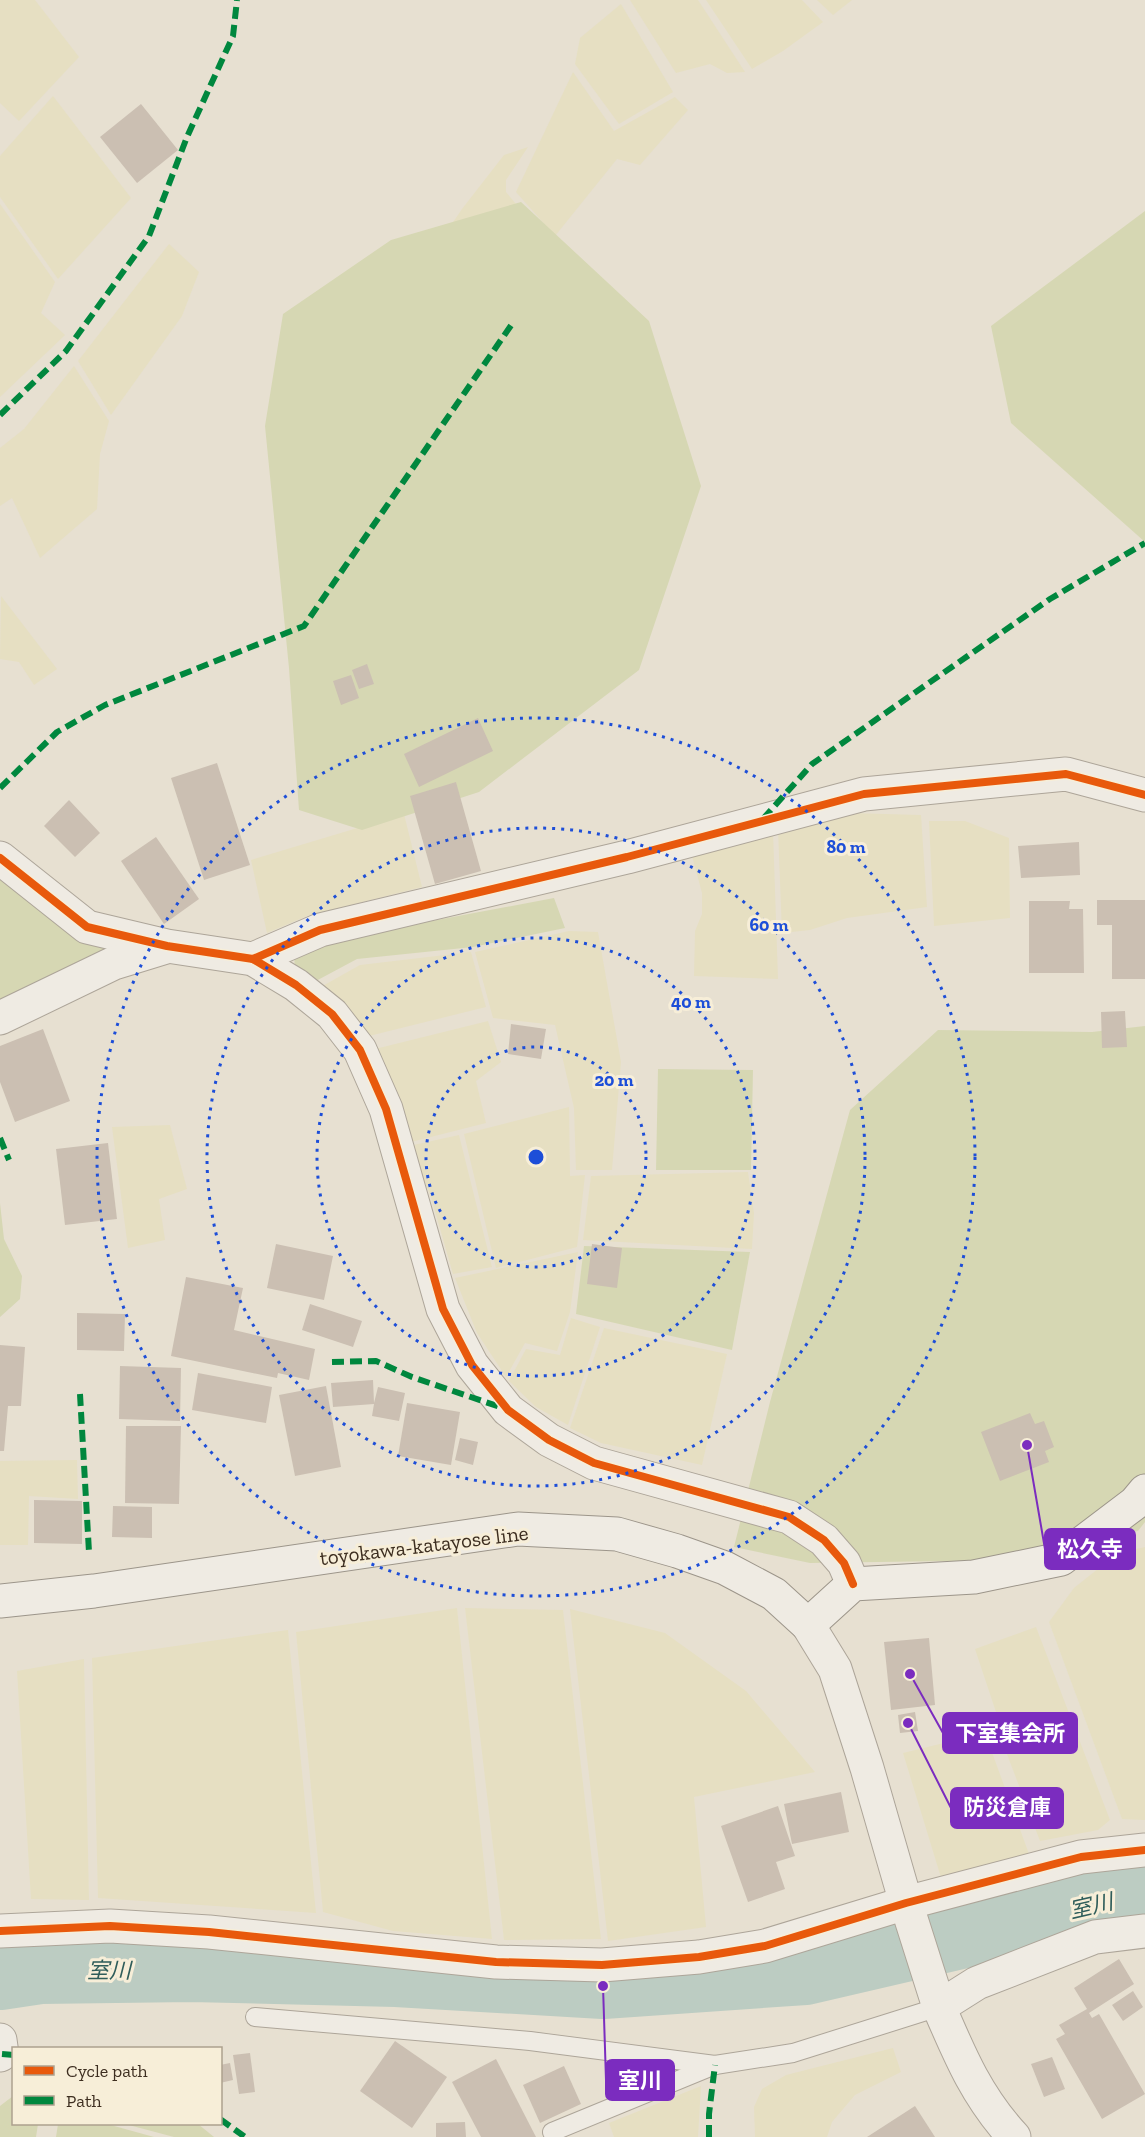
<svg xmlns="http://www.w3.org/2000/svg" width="1145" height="2137" viewBox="0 0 1145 2137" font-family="'Zilla Slab','Noto Sans JP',serif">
	<rect width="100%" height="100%" fill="#e7e0d1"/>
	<g fill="#e6dfc2">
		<path d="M0 0H35L79 57 19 121 0 103Z"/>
		<path d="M630 0H698L745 72 727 73 710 64 676 73Z"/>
		<path d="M706 0H802L823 22 783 51 752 69Z"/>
		<path d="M817 0H852L833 15Z"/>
		<path d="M621 4 673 92 619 124 575 64 580 38Z"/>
		<path d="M573 72 614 131 675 97 688 110 640 165 617 159 555 236 516 192Z"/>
		<path d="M53 96 131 198 58 279 0 197V156Z"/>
		<path d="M528 147 506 180V192L553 248 417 275 462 209 504 155Z"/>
		<path d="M0 204 55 282 41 313 65 335 0 397Z"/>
		<path d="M169 244 199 272 182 316 111 415 78 361Z"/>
		<path d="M74 366 109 421 100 454 97 509 40 558 12 498 0 506V448L24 429Z"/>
		<path d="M1 596 57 669 34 685 19 662 0 659Z"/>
		<path d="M849 813 921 815 927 907 847 918 810 930 782 933 778 829Z"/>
		<path d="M404 814 422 887 307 916 267 933 251 860Z"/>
		<path d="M929 821H965L1009 838 1010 918 934 926Z"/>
		<path d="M773 831 778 979 694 976 695 931 702 914V893L692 856Z"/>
		<path d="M569 931 598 932 621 1062 612 1170H576L574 1108 555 1025 493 1018 475 952Z"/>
		<path d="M471 952 486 1007 369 1036 348 1006 319 988 360 965Z"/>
		<path d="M488 1021 501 1062 476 1081 486 1123 407 1143 375 1049Z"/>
		<path d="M569 1107 570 1176 585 1175 577 1247 496 1268 464 1134Z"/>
		<path d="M170 1125 187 1189 159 1199 165 1240 128 1248 112 1127Z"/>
		<path d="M459 1135 492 1267 453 1274 431 1197 409 1146Z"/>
		<path d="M748 1172 754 1213 752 1249 583 1240 591 1176Z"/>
		<path d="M578 1252 570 1312 557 1351 525 1343 506 1377 477 1333 455 1278Z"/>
		<path d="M571 1318 600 1327 568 1425 536 1407 509 1381 526 1349 560 1355Z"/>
		<path d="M604 1328 727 1354 702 1465 601 1443 570 1428Z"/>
		<path d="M77 1460 78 1499 29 1496 28 1545H0V1461Z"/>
		<path d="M1145 1547V1820L1122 1819 1049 1622 1074 1588 1118 1553Z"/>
		<path d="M457 1608 492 1939 393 1931 323 1912 296 1632Z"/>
		<path d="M465 1608 563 1610 601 1939 504 1940Z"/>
		<path d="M570 1609 665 1633 746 1691 815 1772 694 1797 706 1927 608 1941Z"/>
		<path d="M1036 1627 1110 1820 1098 1830 1040 1841 994 1720 998 1718 975 1649Z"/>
		<path d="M288 1630 316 1913 98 1898 92 1658Z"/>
		<path d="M84 1659 89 1900 31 1899 17 1671Z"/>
		<path d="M985 1733 1029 1854 942 1881 903 1753Z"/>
		<path d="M893 2048 901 2072 855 2095 832 2122 827 2137H755L754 2107 762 2089 786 2075Z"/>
		<path d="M701 2086 698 2137H614L609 2123Z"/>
	</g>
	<g fill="#d6d7b3">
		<path d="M521 202 649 321 701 486 639 670 479 792 362 830 299 810 289 668 265 426 283 314 391 240Z"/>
		<path d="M1145 211V542L1011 423 991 326Z"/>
		<path d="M0 874 109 944 107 955 0 1008Z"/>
		<path d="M554 898 565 928 473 947 357 959 314 982 295 970 294 954 325 941Z"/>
		<path d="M1145 1026V1522L1138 1531 1014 1560 810 1563 734 1547 770 1402 850 1110 938 1030 1092 1032Z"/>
		<path d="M658 1069 753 1070 751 1170H656Z"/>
		<path d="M0 1203 4 1239 22 1276 20 1299 0 1317Z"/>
		<path d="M584 1246 750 1252 732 1350 576 1314Z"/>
		<path d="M13 2096 14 2124H38L36 2137H0V2106Z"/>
		<path d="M58 2124H107L154 2137H56Z"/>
		<path d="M125 2124H198L214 2137H174Z"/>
	</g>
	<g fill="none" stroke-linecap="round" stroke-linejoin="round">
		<path stroke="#bcccc2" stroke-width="66" d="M0 1977 40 1971 191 1969 396 1974 603 1986 805 1972 1145 1893"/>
	</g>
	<g fill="#cbbfb2">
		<path d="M141 104 178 150 137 183 100 137Z"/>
		<path d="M367 664 374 684 359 689 352 670Z"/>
		<path d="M351 675 359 698 341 705 333 681Z"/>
		<path d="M478 718 493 751 419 787 404 754Z"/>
		<path d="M217 763 250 865 204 880 171 778Z"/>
		<path d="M456 782 481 871 435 884 410 796Z"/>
		<path d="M69 800 100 833 75 857 44 826Z"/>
		<path d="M156 837 199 899 164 924 121 861Z"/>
		<path d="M1079 842 1080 875 1021 878 1018 846Z"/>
		<path d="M1097 900H1145V979H1112V925H1097Z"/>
		<path d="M1029 901H1070L1069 909H1083L1084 973H1029Z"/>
		<path d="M1125 1011 1127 1047 1102 1048 1101 1012Z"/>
		<path d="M511 1024 546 1029 541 1059 508 1054Z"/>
		<path d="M43 1029 70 1101 15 1122 0 1082V1046Z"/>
		<path d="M108 1143 117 1219 65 1225 56 1149Z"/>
		<path d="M276 1244 333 1256 324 1300 267 1288Z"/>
		<path d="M592 1244 622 1248 617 1288 587 1284Z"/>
		<path d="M186 1277 243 1288 234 1330 315 1349 309 1380 278 1373 277 1378 171 1356Z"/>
		<path d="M310 1304 362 1321 353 1347 302 1330Z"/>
		<path d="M77 1313 125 1314 124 1351 77 1350Z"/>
		<path d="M0 1345 25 1347 21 1406H8L4 1451H0Z"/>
		<path d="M120 1366 181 1368 180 1421 119 1419Z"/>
		<path d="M198 1373 272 1387 266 1423 192 1410Z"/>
		<path d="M373 1380 374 1403 378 1387 405 1393 399 1421 372 1416 374 1404 333 1407 331 1383Z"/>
		<path d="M326 1386 341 1467 295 1476 279 1395Z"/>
		<path d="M407 1403 460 1412 451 1465 398 1456Z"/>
		<path d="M1030 1413 1035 1424 1044 1421 1054 1447 1045 1451 1049 1462 1000 1481 981 1432Z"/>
		<path d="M126 1426H181L179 1504 125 1503Z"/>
		<path d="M460 1438 478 1442 473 1465 455 1460Z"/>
		<path d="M34 1500 82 1501V1544L34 1543Z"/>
		<path d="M113 1506 152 1507V1538L112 1537Z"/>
		<path d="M929 1638 935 1705 891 1710 884 1642Z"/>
		<path d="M915 1712 918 1731 900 1733 898 1715Z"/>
		<path d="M841 1792 849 1832 792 1844 784 1804Z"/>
		<path d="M778 1806 795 1856 776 1862 785 1889 748 1902 721 1826Z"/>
		<path d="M1119 1959 1134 1984 1089 2013 1092 2018 1099 2014 1145 2094 1102 2119 1056 2039 1065 2034 1059 2025 1087 2009 1074 1988Z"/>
		<path d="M1133 1991 1143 2007 1123 2021 1112 2005Z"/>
		<path d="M395 2041 447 2077 412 2128 360 2091Z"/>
		<path d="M250 2053 255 2092 239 2094 233 2055Z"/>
		<path d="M1052 2057 1065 2089 1044 2097 1031 2064Z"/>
		<path d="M496 2059 536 2137H481L452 2082Z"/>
		<path d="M230 2063 233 2080 220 2083V2065Z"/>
		<path d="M564 2066 581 2104 540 2123 523 2085Z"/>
		<path d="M915 2106 935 2137H867Z"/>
		<path d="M465 2122 466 2137H436V2123Z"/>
	</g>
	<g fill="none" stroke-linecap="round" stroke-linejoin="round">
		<defs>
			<g id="service">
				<path d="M255 2017 530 2041 715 2065"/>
				<path d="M552 2132 715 2065 793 2053 939 2007"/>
			</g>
			<g id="minor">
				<path d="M0 858 87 927 167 946 253 959 296 985 332 1014 360 1050 386 1109 443 1309 472 1365 508 1410 549 1440 594 1463 789 1517 824 1540 844 1563 853 1584"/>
				<path d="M253 959 320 930 627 857 864 794 1066 774 1145 795"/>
				<path d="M0 1018 114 963 166 947"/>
				<path d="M906 1903 939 2007 977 1983 1095 1937 1145 1931"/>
				<path d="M0 1931 110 1926 209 1932 496 1962 602 1965 699 1957 765 1946 906 1903 1081 1857 1145 1850"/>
				<path d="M0 2040 2 2054 0 2055"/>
			</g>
			<g id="tertiary">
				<path d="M808 1625 835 1669 867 1768 906 1903"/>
				<path d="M939 2007C960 2056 977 2097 1014 2137"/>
			</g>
			<path id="secondary" d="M0 1601 94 1591 518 1529 617 1534 677 1551 725 1568 774 1594 808 1625 853 1584 974 1577 1061 1559 1135 1503 1145 1491"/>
		</defs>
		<use href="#service" stroke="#ada599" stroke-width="20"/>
		<use href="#minor" stroke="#ada599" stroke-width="35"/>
		<use href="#tertiary" stroke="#ada599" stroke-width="35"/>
		<use href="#secondary" stroke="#9c958a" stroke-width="35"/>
		<use href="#service" stroke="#efebe3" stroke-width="18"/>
		<use href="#minor" stroke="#efebe3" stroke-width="33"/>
		<use href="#tertiary" stroke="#efebe3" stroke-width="33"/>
		<use href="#secondary" stroke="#efebe3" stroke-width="33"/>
		<g stroke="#00873e" stroke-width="6" stroke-dasharray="12 6" stroke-linecap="butt">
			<path d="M0 415 66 351 149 236 187 137 233 36 237 0"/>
			<path d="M0 788 57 732 105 705 304 626 512 324"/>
			<path d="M763 819 812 764 1050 599 1145 543"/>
			<path d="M0 1138 9 1160"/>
			<path d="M332 1362 376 1361 412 1377 506 1409"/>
			<path d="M80 1394 89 1552"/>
			<path d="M2 2054 14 2055"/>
			<path d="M220 2119 245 2137"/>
			<path d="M709 2137V2114L715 2065"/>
		</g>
		<defs>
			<g id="cycleway">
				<path d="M0 858 87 927 167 946 253 959 296 985 332 1014 360 1050 386 1109 443 1309 472 1365 508 1410 549 1440 594 1463 789 1517 824 1540 844 1563 853 1584"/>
				<path d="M253 959 320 930 627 857 864 794 1066 774 1145 795"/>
				<path d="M0 1931 110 1926 209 1932 496 1962 602 1965 699 1957 765 1946 906 1903 1081 1857 1145 1850"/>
			</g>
		</defs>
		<use href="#cycleway" stroke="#f7eed8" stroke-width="11"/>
		<use href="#cycleway" stroke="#e8590c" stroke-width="8"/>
	</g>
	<g fill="none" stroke="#1d4ed8" stroke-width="3" stroke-dasharray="3 6">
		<circle cx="536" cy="1157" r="110"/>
		<circle cx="536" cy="1157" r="219"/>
		<circle cx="536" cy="1157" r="329"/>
		<circle cx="536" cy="1157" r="439"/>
	</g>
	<g text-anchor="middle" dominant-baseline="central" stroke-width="6" stroke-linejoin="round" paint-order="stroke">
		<g font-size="21" fill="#3d2e20" stroke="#f7eed8">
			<text transform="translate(424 1545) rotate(-7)">toyokawa-katayose line</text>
		</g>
		<g font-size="22" font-style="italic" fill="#2f5d5a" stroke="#f7eed8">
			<text transform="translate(1091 1906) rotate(-13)">室川</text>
			<text x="109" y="1970">室川</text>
		</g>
	</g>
	<circle cx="536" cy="1157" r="9" fill="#1d4ed8" stroke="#f7eed8" stroke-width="3"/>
	<g font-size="18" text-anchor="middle" font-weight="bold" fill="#1d4ed8" stroke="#f7eed8" stroke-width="6" stroke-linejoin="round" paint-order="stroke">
		<text x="846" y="853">80 m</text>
		<text x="769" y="931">60 m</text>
		<text x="691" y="1008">40 m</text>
		<text x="614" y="1086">20 m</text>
	</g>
	<path fill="none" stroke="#7b2cbf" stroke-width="2" d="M1027 1445L1045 1549M910 1674L943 1733M908 1723L951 1808M603 1986L606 2080"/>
	<g fill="#7b2cbf" stroke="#f7eed8" stroke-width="2">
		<circle cx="1027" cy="1445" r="6"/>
		<circle cx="910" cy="1674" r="6"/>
		<circle cx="908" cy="1723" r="6"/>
		<circle cx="603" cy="1986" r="6"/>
	</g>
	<g fill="#7b2cbf" stroke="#7b2cbf" stroke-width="2">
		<rect x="1045" y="1529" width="90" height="40" rx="6"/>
		<rect x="943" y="1713" width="134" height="40" rx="6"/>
		<rect x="951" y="1788" width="112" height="40" rx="6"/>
		<rect x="606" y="2060" width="68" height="40" rx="6"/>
	</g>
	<g font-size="22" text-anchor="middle" font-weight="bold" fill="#fff">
		<text x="1090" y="1557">松久寺</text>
		<text x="1010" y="1741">下室集会所</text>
		<text x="1007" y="1815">防災倉庫</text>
		<text x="640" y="2088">室川</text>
	</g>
	<rect x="12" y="2047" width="210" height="78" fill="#f7eed8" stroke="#ada18e" stroke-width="1.5"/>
	<rect x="24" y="2066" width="30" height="9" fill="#e8590c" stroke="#ada18e" stroke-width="1.5"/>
	<text x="66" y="2077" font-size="18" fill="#3d2e20">Cycle path</text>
	<rect x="24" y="2096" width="30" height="9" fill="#00873e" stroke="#ada18e" stroke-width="1.5"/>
	<text x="66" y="2107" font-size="18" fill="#3d2e20">Path</text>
</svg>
